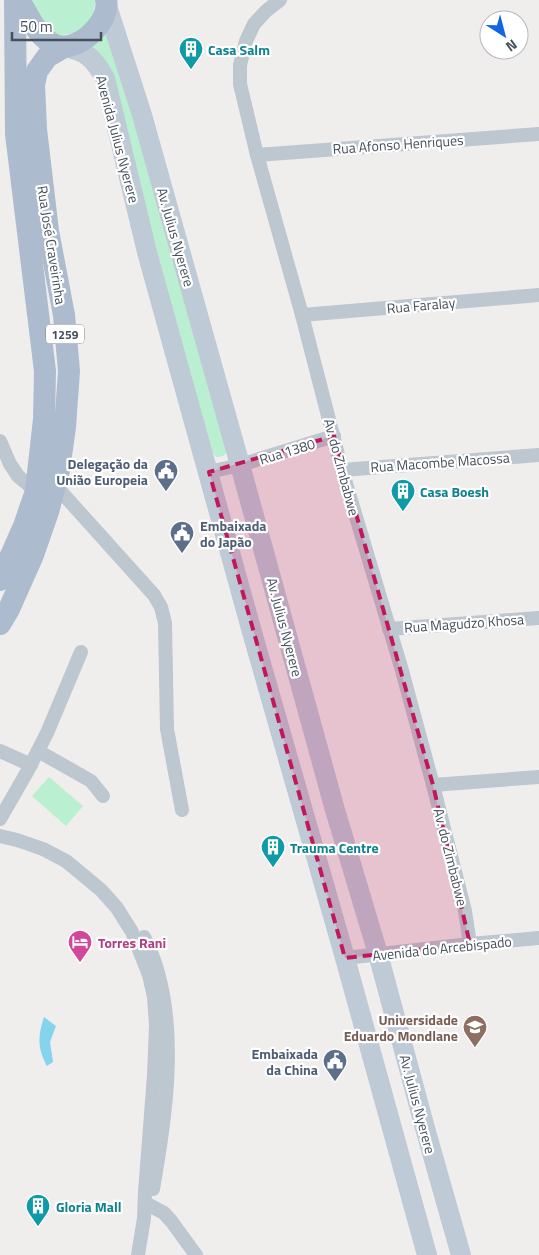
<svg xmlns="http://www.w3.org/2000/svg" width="539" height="1255" viewBox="0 0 539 1255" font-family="'Titillium Web',sans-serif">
	<rect width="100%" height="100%" fill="#f0eded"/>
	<g fill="#baf0d1">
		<path d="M29 0H95C95 25 78 38 54 34Z"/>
		<path d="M107 22 229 450C225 455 223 457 216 457L212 452 109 75 90 49Z"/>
		<path d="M49 777 83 806 66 826 32 796Z"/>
	</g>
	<path fill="#85d4ee" d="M44 1017 56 1026 50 1042 53 1062 47 1066C37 1047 38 1036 44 1017Z"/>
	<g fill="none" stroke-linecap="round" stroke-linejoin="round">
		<g stroke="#bdc7d0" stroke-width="14">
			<path d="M280 0 266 11 254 24 246 41 240 65V84L257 155 302 315 342 470 401 667 433 785 465 911 470 944"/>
			<path d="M257 155 539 134"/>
			<path d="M302 315 539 295"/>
			<path d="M0 441 10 464 18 476 36 491"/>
			<path d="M342 470 539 455"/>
			<path d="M209 472 240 465 334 436"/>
			<path d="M55 485 154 595 161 607 165 623 167 729 182 810"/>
			<path d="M389 629 539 618"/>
			<path d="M0 751 31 765"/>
			<path d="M38 751 91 781 103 796"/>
			<path d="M433 785 539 777"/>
			<path d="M0 819 27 772 47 733 81 652"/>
			<path d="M0 836 17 840 43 849 66 861 101 890 117 908 132 932 149 975 154 997 156 1025 154 1075 145 1192 144 1218 138 1255"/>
			<path d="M144 937C150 949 155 961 158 973 177 1040 165 1121 153 1189"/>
			<path d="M345 958 470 944 539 938"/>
			<path d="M149 1205 164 1213 172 1222 196 1255"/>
		</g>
		<g stroke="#bfcad7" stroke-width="20">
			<path d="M107 6 142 115 240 465 335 810 378 954 425 1128 461 1255"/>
			<path d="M64 47C87 51 94 59 105 78L147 252 252 632 345 958 427 1255"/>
		</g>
		<g stroke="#acbbce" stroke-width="22">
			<path d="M19 0C29 16 37 37 55 45 77 54 111 22 106 0"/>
			<path d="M0 580 24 526 36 491 44 419 45 371 16 134 15 0"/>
			<path d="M0 624 9 609 33 555 48 512 59 470 65 427 69 371 64 315 48 231 36 129 34 85 37 71 47 57 64 47"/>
		</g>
	</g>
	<path fill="#c2185b" fill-opacity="0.2" stroke="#c2185b" stroke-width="4" stroke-dasharray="10 6" stroke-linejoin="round" d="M334 436 433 785 470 944 345 958 209 472Z"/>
	<defs>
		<symbol id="building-pin" viewBox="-11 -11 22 30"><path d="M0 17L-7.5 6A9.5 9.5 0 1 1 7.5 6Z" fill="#0f9aa8" stroke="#fff"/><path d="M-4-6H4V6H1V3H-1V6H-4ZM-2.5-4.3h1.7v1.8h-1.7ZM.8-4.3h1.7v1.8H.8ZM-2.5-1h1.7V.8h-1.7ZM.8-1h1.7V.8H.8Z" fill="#fff"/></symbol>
		<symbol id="civic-pin" viewBox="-11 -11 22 30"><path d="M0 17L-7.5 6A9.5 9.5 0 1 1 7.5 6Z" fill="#5c6f8a" stroke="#fff"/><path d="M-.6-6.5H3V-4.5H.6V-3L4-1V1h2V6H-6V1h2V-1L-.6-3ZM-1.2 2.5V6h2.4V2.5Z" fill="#fff"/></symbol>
		<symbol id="hotel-pin" viewBox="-11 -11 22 30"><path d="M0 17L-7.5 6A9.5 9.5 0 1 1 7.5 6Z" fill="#d1479c" stroke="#fff"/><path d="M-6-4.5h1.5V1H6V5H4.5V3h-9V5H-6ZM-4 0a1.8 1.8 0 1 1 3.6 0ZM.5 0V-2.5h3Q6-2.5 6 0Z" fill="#fff"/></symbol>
		<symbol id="university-pin" viewBox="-11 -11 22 30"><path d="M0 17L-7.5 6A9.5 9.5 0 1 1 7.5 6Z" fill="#8d6e63" stroke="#fff"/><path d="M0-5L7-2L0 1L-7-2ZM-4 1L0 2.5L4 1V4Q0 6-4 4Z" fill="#fff"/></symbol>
	</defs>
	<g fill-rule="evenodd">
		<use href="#building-pin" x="177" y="35" width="28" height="38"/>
		<use href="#civic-pin" x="152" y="457" width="28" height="38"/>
		<use href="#building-pin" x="389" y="477" width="28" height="38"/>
		<use href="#civic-pin" x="168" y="519" width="28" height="38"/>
		<use href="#building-pin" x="259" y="833" width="28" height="38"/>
		<use href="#hotel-pin" x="66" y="928" width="28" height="38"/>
		<use href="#university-pin" x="461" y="1013" width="28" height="38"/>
		<use href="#civic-pin" x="321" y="1047" width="28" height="38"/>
		<use href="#building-pin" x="24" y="1192" width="28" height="38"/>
	</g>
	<g text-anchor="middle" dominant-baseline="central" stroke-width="4.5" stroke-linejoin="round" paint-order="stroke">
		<rect fill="#fff" stroke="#7d848c" stroke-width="1" x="46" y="324.5" width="38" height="19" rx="4"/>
		<g font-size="12" font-weight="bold" fill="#45505b">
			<text x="65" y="334">1259</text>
		</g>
		<g font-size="14" font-weight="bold" fill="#0d838f" stroke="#fff" text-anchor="start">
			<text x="208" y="49">Casa Salm</text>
			<text x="420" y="491">Casa Boesh</text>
			<text x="290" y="847">Trauma Centre</text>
			<text x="56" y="1206">Gloria Mall</text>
		</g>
		<g font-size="14" fill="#45505b" stroke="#fff">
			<text transform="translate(118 139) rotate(75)">Avenida Julius Nyerere</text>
			<text transform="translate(398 144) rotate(-4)">Rua Afonso Henriques</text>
			<text transform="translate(176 237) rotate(74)">Av. Julius Nyerere</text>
			<text transform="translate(52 245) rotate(81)">Rua José Craveirinha</text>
			<text transform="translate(421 305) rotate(-5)">Rua Faralay</text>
			<text transform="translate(287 451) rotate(-17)">Rua 1380</text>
			<text transform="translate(440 462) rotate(-4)">Rua Macombe Macossa</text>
			<text transform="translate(342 467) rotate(75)">Av. do Zimbabwe</text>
			<text transform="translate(464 623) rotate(-4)">Rua Magudzo Khosa</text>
			<text transform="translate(285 627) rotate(75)">Av. Julius Nyerere</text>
			<text transform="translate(451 857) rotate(76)">Av. do Zimbabwe</text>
			<text transform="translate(442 948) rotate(-6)">Avenida do Arcebispado</text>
			<text transform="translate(418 1104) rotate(75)">Av. Julius Nyerere</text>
		</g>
		<g font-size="14" font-weight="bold" fill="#4e5e75" stroke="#fff" text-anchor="end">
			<text x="148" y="463">Delegação da<tspan x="148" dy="16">União Europeia</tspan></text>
			<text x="200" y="525" text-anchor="start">Embaixada<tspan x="200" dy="16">do Japão</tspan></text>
			<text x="318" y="1053">Embaixada<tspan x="318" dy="16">da China</tspan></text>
		</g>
		<g font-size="14" font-weight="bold" fill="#b23c85" stroke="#fff" text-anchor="start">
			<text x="98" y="942">Torres Rani</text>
		</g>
		<g font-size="14" font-weight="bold" fill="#785e54" stroke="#fff" text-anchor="end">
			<text x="458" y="1019">Universidade<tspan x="458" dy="16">Eduardo Mondlane</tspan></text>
		</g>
	</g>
	<g transform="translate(504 35) rotate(144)"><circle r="24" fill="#ffffff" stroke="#b5b9bd"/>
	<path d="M0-4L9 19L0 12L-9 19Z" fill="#1465e4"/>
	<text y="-8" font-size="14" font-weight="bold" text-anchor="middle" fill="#45505b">N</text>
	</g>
	<path d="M12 32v8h89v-8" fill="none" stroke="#45505b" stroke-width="2.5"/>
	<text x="20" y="32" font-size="15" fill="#45505b" stroke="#ffffff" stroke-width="4" paint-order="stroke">50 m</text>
</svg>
